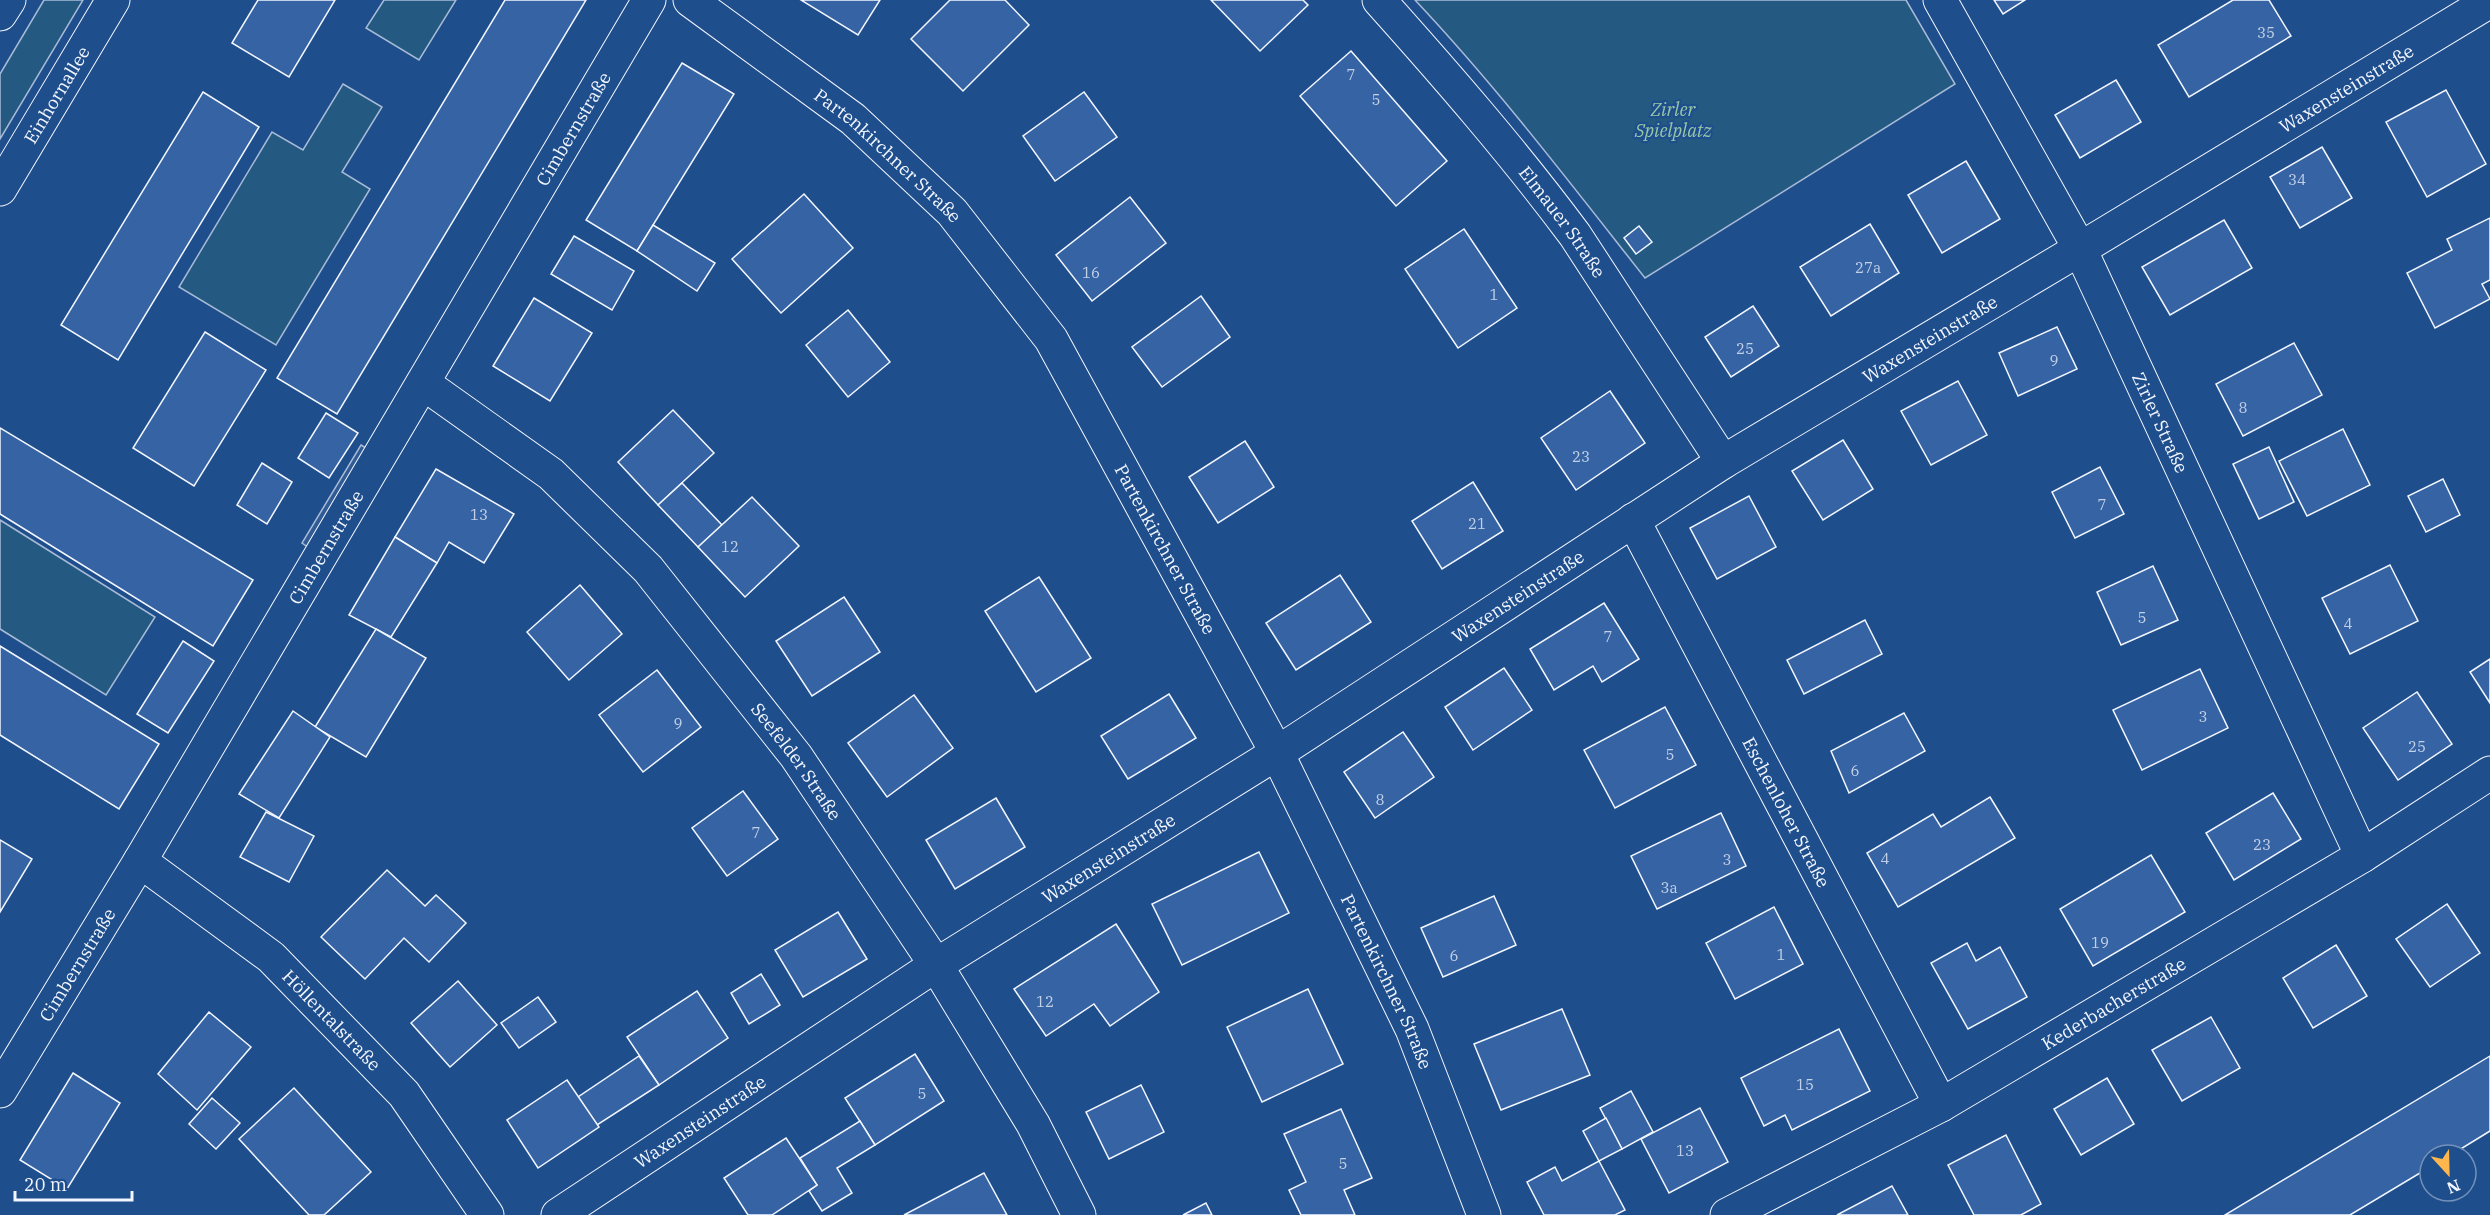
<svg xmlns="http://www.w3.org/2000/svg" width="2490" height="1215" viewBox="0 0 2490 1215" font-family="'IBM Plex Serif',serif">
	<rect width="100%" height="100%" fill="#1f4e8c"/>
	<g fill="#245a82" stroke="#a8bbd7" stroke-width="1.5">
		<path d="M44 0H83L0 139V74Z"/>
		<path d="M384 0H456L419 60 366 28Z"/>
		<path d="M1415 0H1906L1955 84 1645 278C1571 184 1497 87 1415 0Z"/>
		<path d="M343 84 382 107 342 172 370 189 276 345 179 287 272 132 303 150Z"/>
		<path d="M0 520 155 617 106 695 0 629Z"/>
	</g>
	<path fill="#305b95" stroke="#a8bbd7" stroke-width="1.5" d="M361 445 371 451 312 550 302 543Z"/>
	<g fill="#3563a3" stroke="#f2f6ff" stroke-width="1.5">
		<path d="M258 0H335L289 77 232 43Z"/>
		<path d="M505 0H586L337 414 277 378Z"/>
		<path d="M801 0H880L858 35Z"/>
		<path d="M950 0H1005L1029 25 963 91 911 39Z"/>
		<path d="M1211 0H1303L1308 5 1260 51Z"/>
		<path d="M1994 0H2025L2003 14Z"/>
		<path d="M2233 0H2269L2291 36 2189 97 2158 45Z"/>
		<path d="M1351 51 1447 161 1396 206 1300 96Z"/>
		<path d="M682 63 734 94 637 251 586 220Z"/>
		<path d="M2116 80 2141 122 2080 158 2055 115Z"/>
		<path d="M2446 90 2486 164 2427 197 2386 122Z"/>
		<path d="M203 92 259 127 118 360 61 325Z"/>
		<path d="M1084 92 1117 137 1055 181 1023 136Z"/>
		<path d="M2322 147 2352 198 2300 228 2270 177Z"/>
		<path d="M1966 161 2000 219 1942 253 1908 195Z"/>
		<path d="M804 194 853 248 781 313 732 259Z"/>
		<path d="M1130 197 1166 243 1092 301 1056 255Z"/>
		<path d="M2490 218V280L2482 284 2490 299 2435 328 2407 273 2452 250 2447 239Z"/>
		<path d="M2224 220 2252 268 2170 315 2142 267Z"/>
		<path d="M1870 224 1899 273 1831 316 1800 267Z"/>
		<path d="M653 225 715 263 697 291 637 251Z"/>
		<path d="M1639 226 1652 242 1636 254 1624 238Z"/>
		<path d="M1464 229 1517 308 1458 348 1405 269Z"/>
		<path d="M574 236 634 271 612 310 551 274Z"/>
		<path d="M1201 296 1230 337 1162 387 1132 347Z"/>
		<path d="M534 298 592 333 550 401 493 366Z"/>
		<path d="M1753 306 1779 346 1731 377 1705 337Z"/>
		<path d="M848 310 890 362 848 397 806 345Z"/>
		<path d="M2057 327 2077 369 2018 396 1999 353Z"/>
		<path d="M205 332 266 370 194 486 133 448Z"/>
		<path d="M2294 343 2322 395 2243 436 2216 384Z"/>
		<path d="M1958 381 1987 435 1931 465 1901 411Z"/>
		<path d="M1610 391 1645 443 1576 490 1541 438Z"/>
		<path d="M673 410 714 453 658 505 618 462Z"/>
		<path d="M326 413 358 433 329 478 298 458Z"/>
		<path d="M0 428 253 580 213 646 0 514Z"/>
		<path d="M2343 429 2370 485 2307 516 2279 461Z"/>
		<path d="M1843 440 1873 489 1823 520 1792 471Z"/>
		<path d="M1245 441 1274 487 1218 523 1189 477Z"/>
		<path d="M2269 447 2294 502 2259 519 2233 464Z"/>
		<path d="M262 463 292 482 267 524 237 505Z"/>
		<path d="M2100 467 2124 514 2075 538 2052 492Z"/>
		<path d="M436 469 514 514 484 563 449 542 437 563 395 537Z"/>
		<path d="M2443 479 2460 515 2426 532 2408 496Z"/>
		<path d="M1473 482 1503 531 1442 569 1412 521Z"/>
		<path d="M682 483 722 525 698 547 658 505Z"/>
		<path d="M1749 496 1776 547 1717 579 1690 528Z"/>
		<path d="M752 497 799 546 745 597 698 547Z"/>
		<path d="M395 537 437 563 391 637 349 615Z"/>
		<path d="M2390 565 2418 621 2350 654 2322 598Z"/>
		<path d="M2153 566 2178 620 2121 645 2097 592Z"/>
		<path d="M1340 575 1371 622 1296 670 1266 623Z"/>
		<path d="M1039 577 1091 658 1036 692 985 611Z"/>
		<path d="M580 585 622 634 569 680 527 632Z"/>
		<path d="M844 597 880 652 812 696 776 641Z"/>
		<path d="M1604 603 1639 659 1602 682 1593 666 1554 690 1530 649Z"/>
		<path d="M1865 620 1882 654 1804 694 1787 660Z"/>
		<path d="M376 629 426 658 366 757 315 727Z"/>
		<path d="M183 641 214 661 168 733 137 714Z"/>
		<path d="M0 646 159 744 119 809 0 735Z"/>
		<path d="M2490 659V703L2470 672Z"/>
		<path d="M1504 668 1532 710 1473 750 1445 707Z"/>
		<path d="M2200 669 2228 728 2142 770 2113 710Z"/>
		<path d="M657 670 701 727 643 772 599 715Z"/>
		<path d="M2417 692 2452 744 2398 780 2363 728Z"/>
		<path d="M1169 694 1196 738 1128 779 1101 736Z"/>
		<path d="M914 695 953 748 887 797 848 743Z"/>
		<path d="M1665 707 1696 765 1615 808 1584 750Z"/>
		<path d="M293 711 330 737 279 818 239 794Z"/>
		<path d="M1904 713 1925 751 1849 793 1831 751Z"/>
		<path d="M1403 732 1434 777 1375 818 1344 772Z"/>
		<path d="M743 791 778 839 727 876 692 828Z"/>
		<path d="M2273 793 2301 839 2234 880 2206 833Z"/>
		<path d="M1990 797 2015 838 1898 907 1867 853 1933 814 1941 827Z"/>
		<path d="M996 798 1025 847 955 889 926 840Z"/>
		<path d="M266 812 314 836 289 882 240 857Z"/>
		<path d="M1721 813 1746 866 1657 909 1631 856Z"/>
		<path d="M0 840 32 859 0 912Z"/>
		<path d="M1259 852 1289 913 1182 965 1152 904Z"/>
		<path d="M2151 855 2185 912 2093 966 2060 909Z"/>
		<path d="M387 870 425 906 436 895 466 923 429 962 404 938 365 979 321 937Z"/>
		<path d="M1494 896 1516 945 1443 977 1421 928Z"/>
		<path d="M2447 904 2480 953 2430 987 2396 939Z"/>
		<path d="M1774 907 1803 964 1735 999 1706 943Z"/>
		<path d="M838 912 867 959 803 997 775 950Z"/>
		<path d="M1116 924 1159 992 1110 1026 1094 1004 1046 1036 1014 989Z"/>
		<path d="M1967 943 1976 961 2000 947 2027 997 1968 1029 1931 963Z"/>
		<path d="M2336 945 2367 996 2313 1028 2283 978Z"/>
		<path d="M761 974 780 1005 749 1024 731 993Z"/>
		<path d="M458 981 497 1025 450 1067 411 1023Z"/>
		<path d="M1308 989 1343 1064 1262 1102 1227 1027Z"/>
		<path d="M697 991 728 1038 659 1085 627 1037Z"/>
		<path d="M538 997 556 1022 519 1048 501 1023Z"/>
		<path d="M1562 1009 1590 1075 1501 1110 1474 1044Z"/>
		<path d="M209 1012 251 1047 197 1110 158 1074Z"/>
		<path d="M2211 1017 2240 1068 2182 1101 2152 1050Z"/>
		<path d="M1839 1029 1870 1091 1792 1130 1785 1115 1764 1126 1741 1078Z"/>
		<path d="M915 1054 944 1101 875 1145 845 1098Z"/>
		<path d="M639 1056 659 1085 597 1125 578 1097Z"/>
		<path d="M2490 1056V1131L2451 1155H2430V1167L2350 1215H2225Z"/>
		<path d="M73 1073 120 1103 67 1189 20 1160Z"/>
		<path d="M2107 1078 2134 1124 2081 1155 2054 1109Z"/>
		<path d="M567 1080 599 1127 538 1168 507 1120Z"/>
		<path d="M1141 1085 1164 1132 1109 1159 1086 1112Z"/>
		<path d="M294 1088 371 1172 324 1215H309L239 1139Z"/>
		<path d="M1631 1091 1653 1132 1622 1149 1600 1108Z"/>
		<path d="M212 1098 240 1123 216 1149 189 1124Z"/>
		<path d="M1700 1108 1728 1162 1669 1193 1641 1139Z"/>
		<path d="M1341 1109 1372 1178 1344 1190 1355 1215H1301L1289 1190 1306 1182 1284 1134Z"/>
		<path d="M1606 1118 1622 1149 1599 1161 1583 1131Z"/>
		<path d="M860 1121 875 1145 837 1168 852 1193 822 1211 809 1191 817 1185 800 1158Z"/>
		<path d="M2006 1135 2041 1204 2021 1215H1974L1948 1165Z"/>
		<path d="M786 1138 817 1185 772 1215H748L724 1178Z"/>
		<path d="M1599 1161 1625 1210 1615 1215H1544L1527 1182 1555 1167 1562 1181Z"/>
		<path d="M984 1173 1007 1215H904Z"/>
		<path d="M1892 1186 1908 1215H1837Z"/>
		<path d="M1206 1203 1212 1215H1183Z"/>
	</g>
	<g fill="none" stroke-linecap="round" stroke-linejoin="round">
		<defs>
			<g id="street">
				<path id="s1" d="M690 0 853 119 952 212 1051 339 1277 753 1412 1029 1484 1215"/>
				<path id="s2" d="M1379 0C1447 76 1514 153 1575 235L1723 462"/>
				<path id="s3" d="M1940 0 2080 249 2362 856"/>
				<path id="s4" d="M0 189 113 0"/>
				<path id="s5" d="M423 383 551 474 648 569 796 756 936 965 1033 1124 1079 1215"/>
				<path id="s6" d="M1633 520 1941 1105"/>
				<path id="s7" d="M140 861 271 957 404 1094 487 1215"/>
				<path id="s8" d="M0 1091 140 861 649 0"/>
				<path id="s9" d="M558 1215 936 965 1277 753 1723 462 2080 249 2490 1"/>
				<path id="s10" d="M1727 1215 1941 1105 2362 856 2490 773"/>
			</g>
			<path id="highway" d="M0 14 9 0"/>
		</defs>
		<use href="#street" stroke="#f2f6ff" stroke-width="35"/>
		<use href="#highway" stroke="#f2f6ff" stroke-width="35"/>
		<use href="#street" stroke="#1f4e8c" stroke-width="33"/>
		<use href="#highway" stroke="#1f4e8c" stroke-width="33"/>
	</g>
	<g text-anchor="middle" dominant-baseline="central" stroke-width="4.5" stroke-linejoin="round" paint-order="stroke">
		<g font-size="15" fill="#c3d1e8">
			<text x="2266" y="32">35</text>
			<text x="1351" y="74">7</text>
			<text x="1376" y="99">5</text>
			<text x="2297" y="179">34</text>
			<text x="1868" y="267">27a</text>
			<text x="1091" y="272">16</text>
			<text x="1494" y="294">1</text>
			<text x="1745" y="348">25</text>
			<text x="2054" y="360">9</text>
			<text x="2243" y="407">8</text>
			<text x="1581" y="456">23</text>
			<text x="2102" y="504">7</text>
			<text x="479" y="514">13</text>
			<text x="1477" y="523">21</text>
			<text x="730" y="546">12</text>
			<text x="2142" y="617">5</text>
			<text x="2348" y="623">4</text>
			<text x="1608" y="636">7</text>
			<text x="2203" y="716">3</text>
			<text x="678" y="723">9</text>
			<text x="2417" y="746">25</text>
			<text x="1670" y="754">5</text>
			<text x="1855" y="770">6</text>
			<text x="1380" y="799">8</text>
			<text x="756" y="832">7</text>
			<text x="2262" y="844">23</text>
			<text x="1885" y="858">4</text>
			<text x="1727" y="859">3</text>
			<text x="1669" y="887">3a</text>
			<text x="2100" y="942">19</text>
			<text x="1781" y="954">1</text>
			<text x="1454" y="955">6</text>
			<text x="1045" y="1001">12</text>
			<text x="1805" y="1084">15</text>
			<text x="922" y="1093">5</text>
			<text x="1685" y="1150">13</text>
			<text x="1343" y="1163">5</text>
		</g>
		<g font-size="18" fill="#f2f6ff" stroke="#1f4e8c">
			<text stroke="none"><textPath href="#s9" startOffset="2114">Waxensteinstraße</textPath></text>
			<text stroke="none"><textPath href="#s4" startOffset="110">Einhornallee</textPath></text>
			<text stroke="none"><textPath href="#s8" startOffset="1120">Cimbernstraße</textPath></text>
			<text stroke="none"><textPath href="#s1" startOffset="252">Partenkirchner Straße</textPath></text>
			<text stroke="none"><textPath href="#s2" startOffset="288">Elmauer Straße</textPath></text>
			<text stroke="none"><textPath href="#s9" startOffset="1628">Waxensteinstraße</textPath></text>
			<text stroke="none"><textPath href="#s3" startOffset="477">Zirler Straße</textPath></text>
			<text stroke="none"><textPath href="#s8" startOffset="634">Cimbernstraße</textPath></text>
			<text stroke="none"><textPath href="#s1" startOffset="738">Partenkirchner Straße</textPath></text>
			<text stroke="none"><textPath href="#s9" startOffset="1142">Waxensteinstraße</textPath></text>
			<text stroke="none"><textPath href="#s5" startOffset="536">Seefelder Straße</textPath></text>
			<text stroke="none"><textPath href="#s6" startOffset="330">Eschenloher Straße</textPath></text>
			<text stroke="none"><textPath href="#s9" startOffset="656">Waxensteinstraße</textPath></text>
			<text stroke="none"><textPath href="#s8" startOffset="148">Cimbernstraße</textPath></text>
			<text stroke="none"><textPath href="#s1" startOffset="1224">Partenkirchner Straße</textPath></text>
			<text stroke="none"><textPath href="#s10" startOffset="441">Kederbacherstraße</textPath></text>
			<text stroke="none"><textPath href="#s7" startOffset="250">Höllentalstraße</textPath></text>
			<text stroke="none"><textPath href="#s9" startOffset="170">Waxensteinstraße</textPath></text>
		</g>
		<g font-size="18" font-style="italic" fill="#97c8a6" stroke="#1f4e8c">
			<text x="1673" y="109">Zirler<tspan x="1673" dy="21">Spielplatz</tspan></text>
		</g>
	</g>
	<g transform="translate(2448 1173) rotate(158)"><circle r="28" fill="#1f4e8c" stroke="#7391ba" stroke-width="1.5"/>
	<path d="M0-4.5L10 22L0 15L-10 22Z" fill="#ffb74d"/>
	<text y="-9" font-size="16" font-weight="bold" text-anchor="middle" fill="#f2f6ff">N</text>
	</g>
	<path d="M15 1191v9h117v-9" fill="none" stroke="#f2f6ff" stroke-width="3"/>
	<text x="24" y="1191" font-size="18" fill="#f2f6ff" stroke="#1f4e8c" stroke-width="4.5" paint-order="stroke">20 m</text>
</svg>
